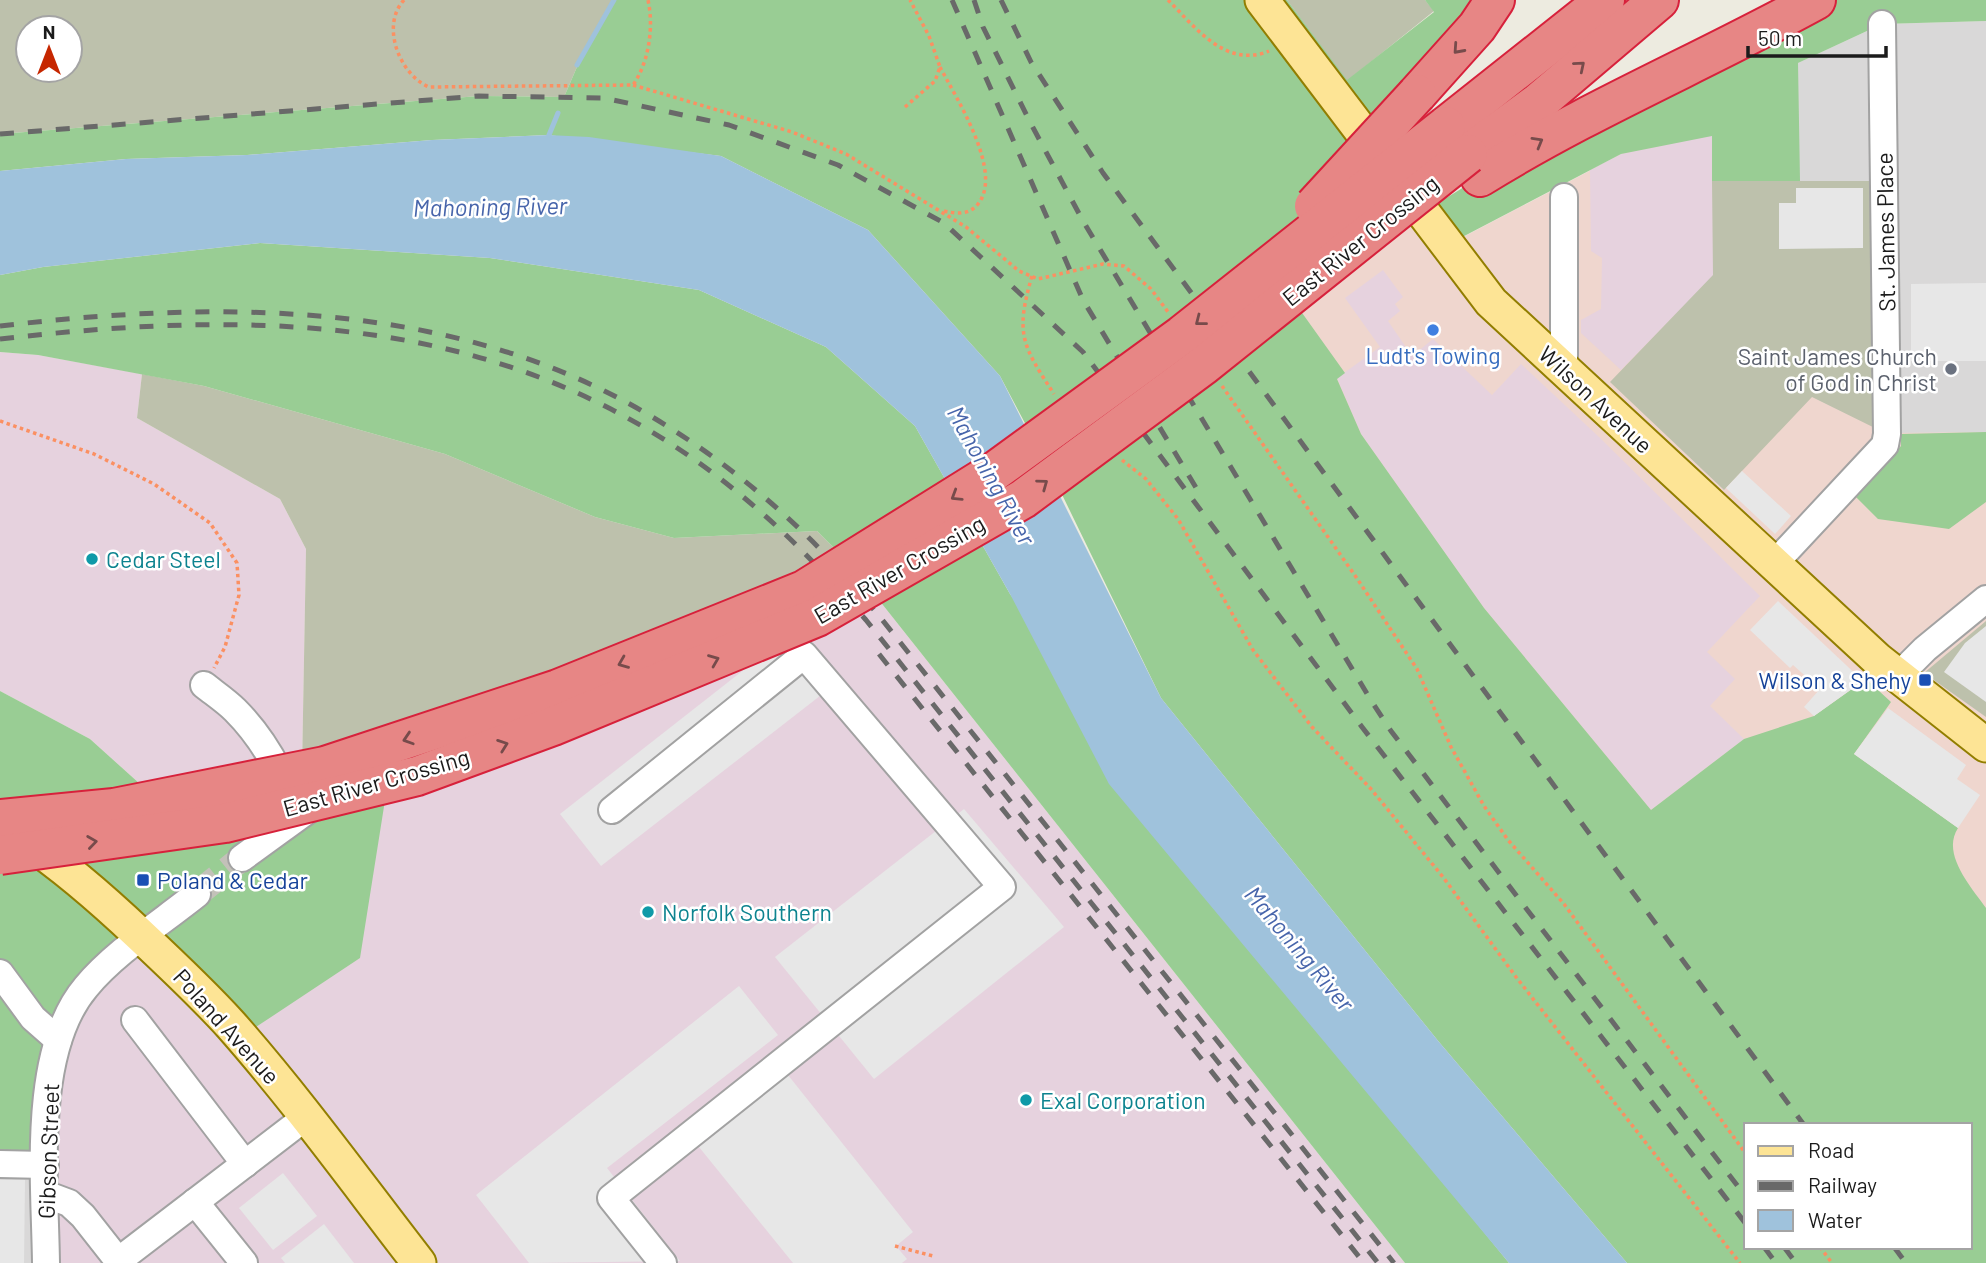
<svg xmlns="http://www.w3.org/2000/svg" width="1986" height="1263" viewBox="0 0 1986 1263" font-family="Barlow,sans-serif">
	<rect width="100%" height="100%" fill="#edebe0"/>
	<g fill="#d9d8d8">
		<path d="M1986 21V432L1887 434 1775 379 1774 74 1882 24Z"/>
		<path d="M0 1164 45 1165 46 1263H0Z"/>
	</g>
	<path fill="#efd6ce" d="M1774 74 1775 379 1887 433 1986 432V958L1636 897 1230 344 1412 199 1448 245Z"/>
	<g fill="#e6d2de">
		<path d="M1712 135 1714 275 1621 370 1581 333V320L1601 309 1602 258 1591 251 1590 170 1621 154Z"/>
		<path d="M1383 270 1403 297 1395 304 1400 311 1388 321 1412 356 1433 339 1492 395 1521 364 1599 437 1760 596 1707 652 1735 679 1710 706 1744 739 1651 810 1484 608 1361 434 1337 378 1380 347 1345 298Z"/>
		<path d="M0 352 38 355 142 374 137 418 280 499 306 549 302 770 150 793 90 739 0 691Z"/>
		<path d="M852 566 1405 1263H46L47 1108 85 987 389 775Z"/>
	</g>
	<g fill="#bdc1ac" fill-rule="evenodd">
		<path d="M0 0H614L580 60 564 97 479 96 0 134ZM28 28H70V70H28Z"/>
		<path d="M1287 0H1425L1434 11 1347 81Z"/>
		<path d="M1712 181H1884L1887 434 1812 397 1724 490 1610 382 1713 275Z"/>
		<path d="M142 374 204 386 445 454 595 517 674 538 817 531 852 566 302 770 306 549 280 499 137 418Z"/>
		<path d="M1986 621V717L1924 673Z"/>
	</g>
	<g fill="#99cd94" fill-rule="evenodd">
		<path d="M614 0H1287L1347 80 1434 12 1425 0H1495L1371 143 1427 210 1538 141 1816 0H1986V21L1882 24 1798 63 1800 181H1712V136L1621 154 1447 245 1427 211 1290 296 1345 373 1337 379 1361 434 1484 608 1651 810 1744 739 1814 716 1866 679 1891 702 1854 754 1958 828C1941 854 1971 887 1986 908V1263H1627L1439 1042 1161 698 1053 476 1000 376 868 230 721 156 548 135 432 140 247 155 126 159 0 171V134L479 96 564 97 580 60ZM1746 1125H1970V1247H1746Z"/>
		<path d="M260 243 490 258 699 290 826 347 915 426 1010 594 1474 1220 1509 1263H1405L852 566 817 531 674 538 595 517 445 454 204 386 38 355 0 352V275L43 267Z"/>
		<path d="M1986 432V502L1949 529 1878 519 1855 496 1901 446V434Z"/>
		<path d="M0 691 90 739 150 793 389 775 360 958 241 1037 143 938 72 1006 45 1165 0 1164Z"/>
	</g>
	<g fill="#e7e7e7">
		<path d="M1796 188H1863V248L1779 249V203H1796Z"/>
		<path d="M1986 283V361H1911V284Z"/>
		<path d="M1742 471 1791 516 1775 534 1726 488Z"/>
		<path d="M1778 601 1863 681 1814 716 1804 707 1820 689 1793 665 1790 668 1750 630Z"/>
		<path d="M1986 626V702L1944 672 1965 643Z"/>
		<path d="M783 639 825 692 601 866 560 814Z"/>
		<path d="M1888 708 1966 765 1957 779 1980 795 1958 828 1854 754Z"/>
		<path d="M964 809 1064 927 874 1079 775 957Z"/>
		<path d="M739 986 778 1035 607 1168 680 1261 529 1263 476 1195Z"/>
		<path d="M788 1075 913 1232 896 1246 907 1259 902 1263H793L699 1147Z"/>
		<path d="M283 1173 317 1216 273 1250 239 1208Z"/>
		<path d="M0 1180H25L24 1263H0Z"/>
		<path d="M324 1224 354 1263H285L281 1258Z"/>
	</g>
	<path fill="#9fc2dc" d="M548 135 589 137 721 156 868 230 1000 376 1161 698 1439 1042 1627 1263H1509L1109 784 1010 594 915 426 826 347 699 290 490 258 260 243 43 267 0 275V171L126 159 247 155 432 140Z"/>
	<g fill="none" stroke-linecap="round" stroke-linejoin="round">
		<g stroke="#9fc2dc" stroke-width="5">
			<path d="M577 65 614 0"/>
			<path d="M549 135 558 113"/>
		</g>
		<path stroke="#c3c1b9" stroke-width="26" stroke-dasharray="26 13" stroke-linecap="butt" d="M197 894 242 858"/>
		<defs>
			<g id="minor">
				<path d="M1564 370V197"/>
				<path d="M1774 564 1885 445 1887 434 1882 24"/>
				<path d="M1898 676 1925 649 1986 599"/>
				<path d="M204 685C214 693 226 701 235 710 257 732 275 761 287 789"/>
				<path d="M612 810 804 655 1002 887 611 1198 663 1263"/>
				<path d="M242 858 308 810"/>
				<path d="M0 973 33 1018 58 1040"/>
				<path d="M135 1020 245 1164"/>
				<path d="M0 1164 45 1165"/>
				<path d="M45 1194 69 1203 83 1216 120 1263"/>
				<path d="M195 1202 244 1263"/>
				<path d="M118 1261 306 1117"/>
				<path d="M46 1263C45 1182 31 1052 86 987 114 953 162 922 197 894"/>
			</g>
			<g id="major">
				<path d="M1262 0 1491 302 1878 660 1986 745"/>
				<path d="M25 840C67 868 103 900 140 935 171 964 202 993 231 1025 298 1101 357 1183 419 1263"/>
			</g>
			<g id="highway">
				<path d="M1417 94 1477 27 1495 0"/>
				<path d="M1446 126 1605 0"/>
				<path d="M1468 154 1539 102 1659 0"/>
				<path d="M1480 177C1588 110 1705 61 1816 0"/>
			</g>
		</defs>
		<use href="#minor" stroke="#a2a2a2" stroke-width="30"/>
		<use href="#major" stroke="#927e00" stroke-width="37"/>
		<use href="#highway" stroke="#d7213b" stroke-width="42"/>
		<g stroke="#fb9062" stroke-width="3.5" stroke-dasharray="3.5 3.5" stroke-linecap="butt">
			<path d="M404 0C380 26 400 75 429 87L633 85C649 62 654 27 648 0"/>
			<path d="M1168 0C1195 27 1226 69 1269 51"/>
			<path d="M940 67C956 98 1004 172 978 204 969 215 957 214 944 211"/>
			<path d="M633 85 792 132 846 154 966 227 1019 271 1038 279 1103 264 1124 266 1151 289 1168 312"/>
			<path d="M905 107 935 81 940 67 929 36 910 0"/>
			<path d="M1032 276C1015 334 1022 345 1054 394"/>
			<path d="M1222 386 1356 577 1417 669 1451 747 1484 806 1508 840 1564 904 1746 1154"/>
			<path d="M0 421 94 454 154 484 210 523 237 563 239 595 225 647 214 668"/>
			<path d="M1122 460 1146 479 1178 519 1253 650 1312 727 1371 789 1443 877 1516 977 1740 1263"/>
			<path d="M895 1246 933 1256"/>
			<path d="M1820 1247 1832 1263"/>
		</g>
		<use href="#minor" stroke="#fff" stroke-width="26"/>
		<use href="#major" stroke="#fde495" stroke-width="33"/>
		<use href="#highway" stroke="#e78685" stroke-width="38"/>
		<g stroke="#696969" stroke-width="5" stroke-dasharray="14 14" stroke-linecap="butt">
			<path d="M952 0 1083 300 1198 491"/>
			<path d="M974 0 983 27 1030 122 1083 221 1372 702 1391 731 1746 1197"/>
			<path d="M1001 0 1031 62 1103 173 1804 1125"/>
			<path d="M0 134 479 96 604 98 729 125 838 165 944 223 1083 352 1362 727 1746 1224"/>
			<path d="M0 326C221 300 457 299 654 418 714 454 771 499 820 549 840 569 857 591 876 612L1394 1263"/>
			<path d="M0 339C277 307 533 315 755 507 796 542 831 580 866 620L1378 1263"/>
			<path d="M879 654 1364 1263"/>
			<path d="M1764 1247 1776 1263"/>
			<path d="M1784 1247 1796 1263"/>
			<path d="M1894 1247 1906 1263"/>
		</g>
		<defs>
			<g id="highway-bridge">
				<path d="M1314 206 1417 94"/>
				<path d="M0 819 114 808 325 766 558 689 804 590 995 471 1182 335 1446 126"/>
				<path d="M0 855 225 823 417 776 553 726 817 617 1023 499 1204 365 1468 154"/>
			</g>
		</defs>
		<use href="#highway-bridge" stroke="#d7213b" stroke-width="42" stroke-linecap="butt"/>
		<use href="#highway-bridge" stroke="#e78685" stroke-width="38"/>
	</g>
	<defs><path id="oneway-chevron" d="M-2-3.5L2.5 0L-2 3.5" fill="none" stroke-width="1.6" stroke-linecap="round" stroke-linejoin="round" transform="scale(1.75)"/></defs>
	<g stroke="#774b4b">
		<use href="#oneway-chevron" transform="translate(1458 49) rotate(132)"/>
		<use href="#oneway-chevron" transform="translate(1580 66) rotate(-40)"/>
		<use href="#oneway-chevron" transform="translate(1538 142) rotate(-30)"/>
		<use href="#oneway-chevron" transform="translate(1200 321) rotate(142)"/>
		<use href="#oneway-chevron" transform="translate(1043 484) rotate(-36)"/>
		<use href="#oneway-chevron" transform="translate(956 496) rotate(148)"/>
		<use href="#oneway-chevron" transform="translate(714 660) rotate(-22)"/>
		<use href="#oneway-chevron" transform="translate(623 663) rotate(158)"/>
		<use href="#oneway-chevron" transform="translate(408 739) rotate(162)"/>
		<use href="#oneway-chevron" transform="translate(503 745) rotate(-20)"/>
		<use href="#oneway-chevron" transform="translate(92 842) rotate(-8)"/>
	</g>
	<circle fill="#3f7fe0" stroke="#fff" stroke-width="2.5" cx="1433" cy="330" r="7"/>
	<circle fill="#6b7280" stroke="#fff" stroke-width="2.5" cx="1951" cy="369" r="7"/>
	<g fill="#0f9aa8" stroke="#fff" stroke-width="2.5">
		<circle cx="92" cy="559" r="7"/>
		<circle cx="648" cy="912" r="7"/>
		<circle cx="1026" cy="1100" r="7"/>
	</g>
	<g fill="#1a4fb4" stroke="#fff" stroke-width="2.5">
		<rect x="1918" y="673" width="14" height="14" rx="3.5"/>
		<rect x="136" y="873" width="14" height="14" rx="3.5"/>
	</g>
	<g text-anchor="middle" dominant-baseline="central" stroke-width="5" stroke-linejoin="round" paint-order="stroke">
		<g font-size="23" fill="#1b1b1b" stroke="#fff">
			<text transform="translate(1885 232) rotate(-91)">St. James Place</text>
			<text transform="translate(1360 240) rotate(-39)">East River Crossing</text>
			<text transform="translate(1596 399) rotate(43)">Wilson Avenue</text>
			<text transform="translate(899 569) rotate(-30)">East River Crossing</text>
			<text transform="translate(376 782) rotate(-16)">East River Crossing</text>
			<text transform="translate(227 1026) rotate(48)">Poland Avenue</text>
			<text transform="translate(48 1151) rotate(-88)">Gibson Street</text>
		</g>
		<g font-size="23" fill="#366cbe" stroke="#fff">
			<text x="1433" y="355">Ludt's Towing</text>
		</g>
		<g font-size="23" fill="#5b616d" stroke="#fff" text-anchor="end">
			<text x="1937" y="356">Saint James Church<tspan x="1937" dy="26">of God in Christ</tspan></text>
		</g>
		<g font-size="23" fill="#0d838f" stroke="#fff" text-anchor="start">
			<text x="106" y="559">Cedar Steel</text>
			<text x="662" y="912">Norfolk Southern</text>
			<text x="1040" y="1100">Exal Corporation</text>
		</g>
		<g font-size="23" fill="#164399" stroke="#fff" text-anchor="end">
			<text x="1911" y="680">Wilson &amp; Shehy</text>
			<text x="157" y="880" text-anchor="start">Poland &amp; Cedar</text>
		</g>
		<g font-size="24" font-style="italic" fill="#4765ab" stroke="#fff">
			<text transform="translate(490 206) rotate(-1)">Mahoning River</text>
			<text transform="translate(992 475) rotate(61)">Mahoning River</text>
			<text transform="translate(1300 948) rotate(50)">Mahoning River</text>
		</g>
	</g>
	<rect x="1744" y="1123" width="228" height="126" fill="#ffffff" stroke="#a4a4a4" stroke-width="2"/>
	<rect x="1758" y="1146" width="35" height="10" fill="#fde495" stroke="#a4a4a4" stroke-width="2"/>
	<text x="1808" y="1158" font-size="21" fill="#1b1b1b">Road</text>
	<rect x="1758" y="1181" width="35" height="10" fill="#696969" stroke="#a4a4a4" stroke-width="2"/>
	<text x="1808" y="1193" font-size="21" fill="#1b1b1b">Railway</text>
	<rect x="1758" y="1210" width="35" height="21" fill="#9fc2dc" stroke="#a4a4a4" stroke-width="2"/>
	<text x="1808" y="1228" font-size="21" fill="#1b1b1b">Water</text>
	<g transform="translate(49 49)"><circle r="33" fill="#ffffff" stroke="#a4a4a4" stroke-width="2"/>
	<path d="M0-5L12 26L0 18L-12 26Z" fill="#c62700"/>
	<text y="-10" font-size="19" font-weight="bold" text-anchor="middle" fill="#1b1b1b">N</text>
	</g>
	<path d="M1748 46v10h138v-10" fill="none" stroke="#1b1b1b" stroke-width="3.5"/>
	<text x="1758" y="46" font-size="21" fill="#1b1b1b" stroke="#ffffff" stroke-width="5" paint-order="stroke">50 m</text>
</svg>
